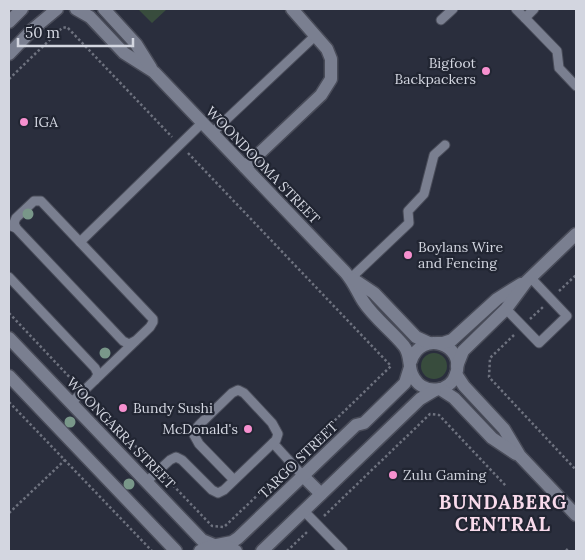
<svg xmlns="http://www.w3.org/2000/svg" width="585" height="560" viewBox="0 0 585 560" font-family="Lora,serif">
	<rect width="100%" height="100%" fill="#2a2e3d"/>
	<g fill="#384c3d">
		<path d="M138 9H167L152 23Z"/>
		<circle cx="434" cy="366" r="13"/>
	</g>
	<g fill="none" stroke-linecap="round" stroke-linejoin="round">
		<defs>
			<g id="service">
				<path d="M516 9 525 18 534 9"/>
				<path d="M525 18 557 51 559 68 576 86"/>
				<path d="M441 20 453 9"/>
				<path d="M212 133 316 35"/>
				<path d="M11 226 16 228 123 341 129 344 135 341"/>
				<path d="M16 228 14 223 16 218 34 201H41L153 319V322L150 327 71 403"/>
				<path d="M80 242 202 123"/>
				<path d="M9 277 95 368 98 374 95 380"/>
				<path d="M351 278 409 223 408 211 424 194 434 155 445 145"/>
				<path d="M506 309 539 343 567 316 530 277"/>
				<path d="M273 443 303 476"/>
				<path d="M146 482 170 460 176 457 182 460 212 490 218 493 224 490 276 440 278 434 272 423 244 393 238 390 232 393 199 425 195 430 194 435 199 444 234 480"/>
				<path d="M304 511 343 551"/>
			</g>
			<path id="minor" d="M245 167 321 95 331 79V59L327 49 292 9"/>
			<g id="tertiary">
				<path d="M76 9 90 17 124 53 154 72 345 272C353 281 357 291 363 301 374 318 392 331 404 346 412 356 407 368 414 378 424 395 450 393 456 374 466 344 421 329 411 361"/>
				<path d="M104 9 136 44 151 68"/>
				<path d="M9 22 22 9"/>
				<path d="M9 54 33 29 57 9"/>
				<path d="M353 279 374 293 416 337 429 343"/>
				<path d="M9 338 202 540 214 545"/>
				<path d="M437 343H443L452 340 497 299 521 284"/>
				<path d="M457 366 463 351 506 309 526 282 576 234"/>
				<path d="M456 374 464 386 504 429 520 456 576 515"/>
				<path d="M9 376 176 551"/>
				<path d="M440 389 454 398 492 438 516 454"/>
				<path d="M303 476 321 494"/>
				<path d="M217 545 232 542 238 538 356 425 364 423 405 383 410 367"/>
				<path d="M200 551C212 544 224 543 236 551"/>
				<path d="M262 551 420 399 435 390"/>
			</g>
		</defs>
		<use href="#service" stroke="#494c59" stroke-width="11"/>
		<use href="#minor" stroke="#494c59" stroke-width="15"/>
		<use href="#tertiary" stroke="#494c59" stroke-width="15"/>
		<g stroke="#6e727f" stroke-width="2.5" stroke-dasharray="2.5 2.5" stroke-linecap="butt">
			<path d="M9 79 62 28 67 27 172 137"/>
			<path d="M188 153 391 366 299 455"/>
			<path d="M559 291 576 275"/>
			<path d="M9 313 76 384"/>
			<path d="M530 319 543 307"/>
			<path d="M514 335 490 358 489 377 576 470"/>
			<path d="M90 399 150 461"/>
			<path d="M9 402 152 551"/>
			<path d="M166 478 212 526 224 527 283 471"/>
			<path d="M9 513 65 460"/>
			<path d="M324 516 430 414 439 415 506 486"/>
			<path d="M566 549 568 551"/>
			<path d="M287 551 307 532"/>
		</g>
		<use href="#service" stroke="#7a7f90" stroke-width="9"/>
		<use href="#minor" stroke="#7a7f90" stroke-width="12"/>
		<use href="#tertiary" stroke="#7a7f90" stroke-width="12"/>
	</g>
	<g fill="#799789">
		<circle cx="28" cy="214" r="5.5"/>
		<circle cx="105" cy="353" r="5.5"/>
		<circle cx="70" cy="422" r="5.5"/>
		<circle cx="129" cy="484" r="5.5"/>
	</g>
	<g fill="#f690cf" stroke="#212532" stroke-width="2">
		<circle cx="486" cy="71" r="5"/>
		<circle cx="24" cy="122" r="5"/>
		<circle cx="408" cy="255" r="5"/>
		<circle cx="123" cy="408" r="5"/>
		<circle cx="248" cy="429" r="5"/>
		<circle cx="393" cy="475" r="5"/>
	</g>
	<g text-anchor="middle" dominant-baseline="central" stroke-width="4.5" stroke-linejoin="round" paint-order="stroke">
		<g font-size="14" fill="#d3d6e0" stroke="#212532" text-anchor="start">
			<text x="476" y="63" text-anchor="end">Bigfoot<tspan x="476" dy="16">Backpackers</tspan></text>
			<text x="34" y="122">IGA</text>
			<text x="418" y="247">Boylans Wire<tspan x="418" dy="16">and Fencing</tspan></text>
			<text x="133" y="408">Bundy Sushi</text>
			<text x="238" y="429" text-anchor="end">McDonald's</text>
			<text x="403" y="475">Zulu Gaming</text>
		</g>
		<g font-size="14" fill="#d3d6e0" stroke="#212532">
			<text transform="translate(263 165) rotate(46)">WOONDOOMA STREET</text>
			<text transform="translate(121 433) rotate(46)">WOONGARRA STREET</text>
			<text transform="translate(298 460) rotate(-44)">TARGO STREET</text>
		</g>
		<g font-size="19" font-weight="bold" letter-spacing="1" fill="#f9dbec" stroke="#212532">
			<text x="503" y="502">BUNDABERG<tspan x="503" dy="22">CENTRAL</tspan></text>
		</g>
	</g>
	<rect width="585" height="560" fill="none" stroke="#d3d6e0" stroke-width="20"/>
	<path d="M18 38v8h115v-8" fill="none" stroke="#d3d6e0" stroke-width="2.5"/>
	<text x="25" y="38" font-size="15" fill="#d3d6e0" stroke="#212532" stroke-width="4" paint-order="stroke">50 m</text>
</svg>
